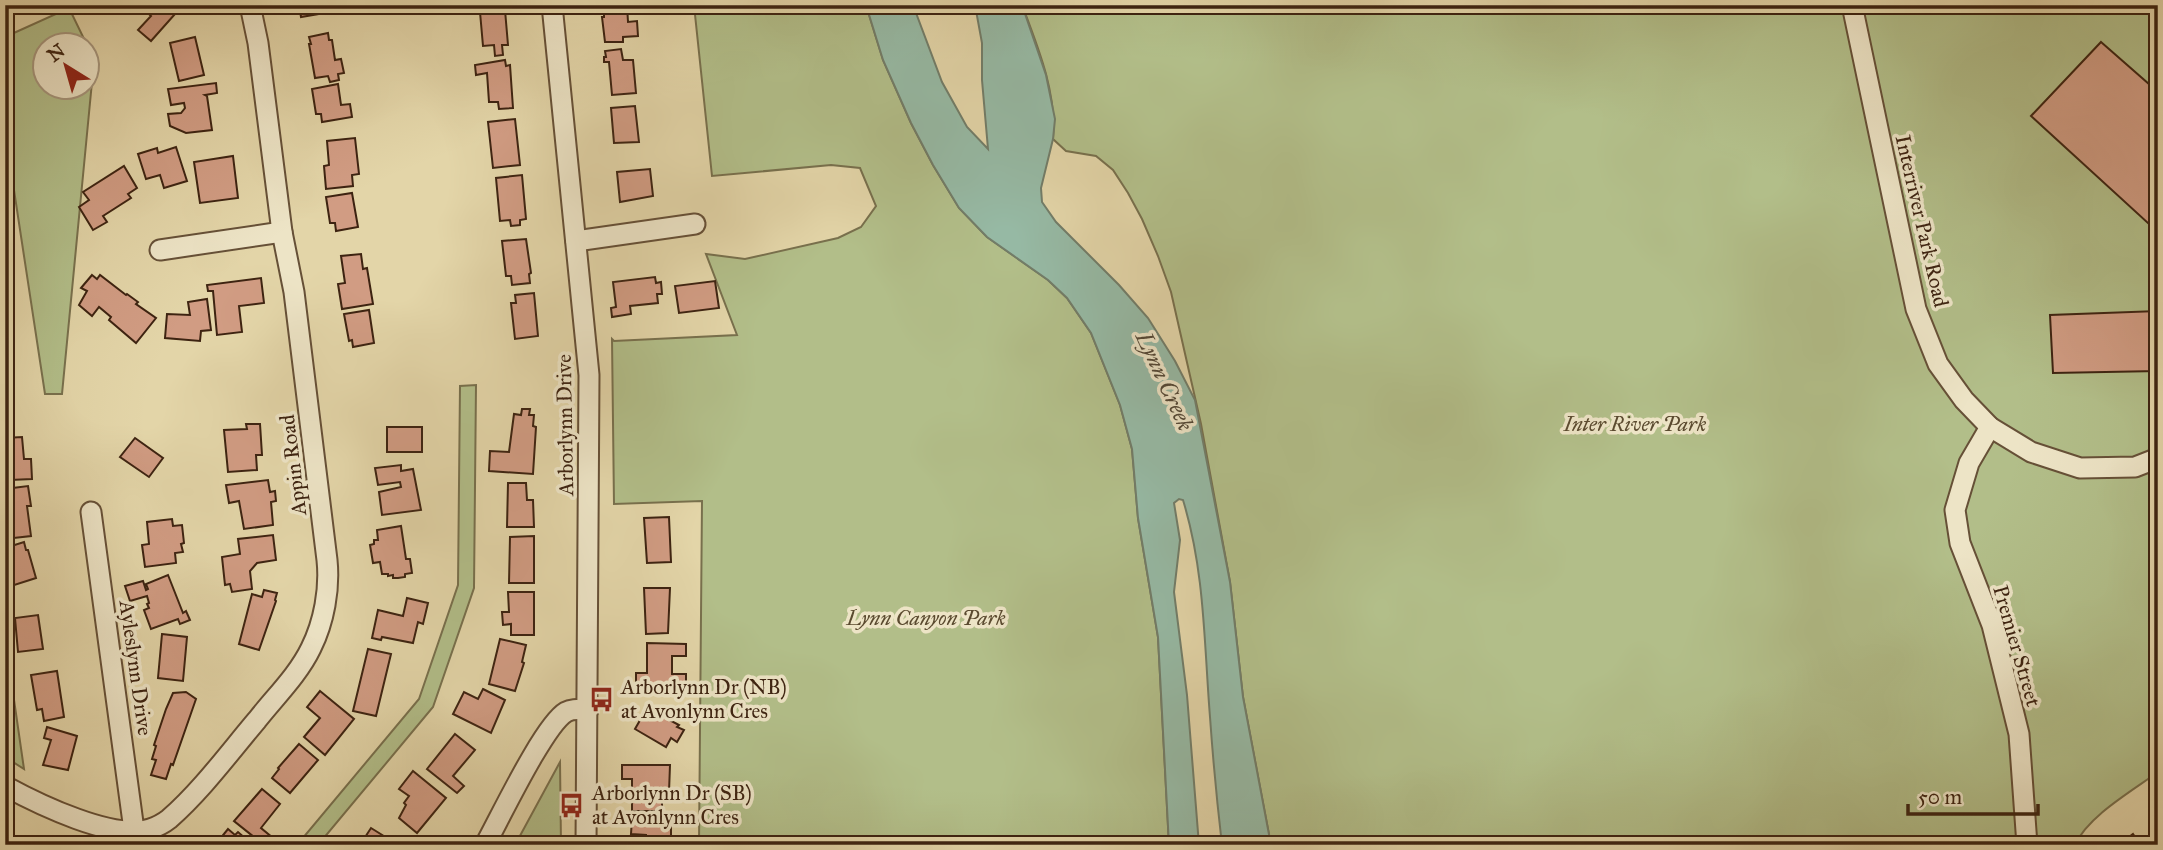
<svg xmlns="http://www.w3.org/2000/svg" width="2163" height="850" viewBox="0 0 2163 850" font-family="'IM FELL Great Primer',serif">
	<rect width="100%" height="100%" fill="#e3d5a8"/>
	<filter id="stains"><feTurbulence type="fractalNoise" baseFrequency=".00286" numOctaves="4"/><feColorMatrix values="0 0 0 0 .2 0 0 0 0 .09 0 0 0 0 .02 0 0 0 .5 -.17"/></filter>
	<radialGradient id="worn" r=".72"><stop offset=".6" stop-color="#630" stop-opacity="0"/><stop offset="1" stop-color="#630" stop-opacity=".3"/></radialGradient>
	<g fill="#b2be89" stroke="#78704d" stroke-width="2">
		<path d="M694 5H866L883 60 911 123 933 165 959 208 987 237 1048 280 1067 298 1091 333 1120 405 1132 449 1138 518 1158 637 1169 845H699L702 501 614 504 612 339 614 341 737 335 706 254 745 259 838 238 861 227 876 206 860 168 831 165 712 176Z"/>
		<path d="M1022 5H2158V772C2132 791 2088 816 2075 845H1271L1243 697 1230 582 1201 424 1171 292 1158 256 1142 219 1128 193 1113 170 1096 156 1066 151 1053 139C1057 93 1038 47 1022 5Z"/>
		<path d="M69 8 87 45 46 46V88H88V47L94 61 62 394H45L5 131V37Z"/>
		<path d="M476 385 474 588 433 707 318 845H297L419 699 458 585 460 386Z"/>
		<path d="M5 672H10L24 769 5 757Z"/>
		<path d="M560 762 561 845H515Z"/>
	</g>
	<path fill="#96b9a4" stroke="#727d69" stroke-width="2" d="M866 5H913L942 82 967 127 988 149 982 80V43L975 5H1022L1046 75 1055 119 1053 139 1041 188 1042 202 1056 222 1119 285 1148 318 1175 361 1195 400 1230 582 1243 697 1271 845H1222C1217 802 1213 760 1210 717 1204 643 1205 572 1183 500L1179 499 1174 503 1180 540 1174 592 1187 695 1199 845H1169L1158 637 1138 518 1132 449 1120 405 1091 333 1067 298 1048 280 987 237 959 208 933 165 911 123 883 60Z"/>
	<g fill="#d19c83" stroke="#3d2311" stroke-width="2">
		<path d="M149 5H183L151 41 138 30 151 16 145 10Z"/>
		<path d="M299 5H323L325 13 301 17Z"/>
		<path d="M604 5H627L628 22 637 21 638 36 623 37V42H605L602 17H604Z"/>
		<path d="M505 10 508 45H502L503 55 495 56 494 45 483 46 480 12Z"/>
		<path d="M328 33 329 40H332L335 60 341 59 344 73 338 74 339 80 330 82 328 76 315 78 309 44H311L309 37Z"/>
		<path d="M195 37 204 75 179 81 170 43Z"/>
		<path d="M2101 42 2158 92V216L2149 224 2031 116Z"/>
		<path d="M621 49 623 60H633L636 93 612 95 609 62H604V57H606L605 51Z"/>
		<path d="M505 60 506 66 510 65 513 108 499 109 498 102H489L487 73 476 75 475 65Z"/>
		<path d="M216 83 217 93 205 95 207 96 212 130 186 133 170 126 168 114 181 113 185 108 184 103 171 105 168 89Z"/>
		<path d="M338 84 341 105 350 104 352 117 322 122 321 114H316L312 89Z"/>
		<path d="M635 106 639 142 614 143 611 108Z"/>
		<path d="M515 119 520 165 493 168 488 122Z"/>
		<path d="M355 138 359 174 352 175 353 186 326 189 324 166 329 165 327 141Z"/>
		<path d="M176 147 187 181 164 188 160 175 146 179 138 154 157 148 158 153Z"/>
		<path d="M233 156 238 198 200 203 194 162Z"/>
		<path d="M124 166 137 188 128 194 131 198 103 216 107 222 93 230 79 207 89 200 83 192Z"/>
		<path d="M650 169 653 196 620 202 617 172Z"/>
		<path d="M522 175 526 219 520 220V225L511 226 510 220 500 221 496 178Z"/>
		<path d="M352 193 358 227 336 231 335 223H330L326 197Z"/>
		<path d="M526 239 531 273 529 274 530 283 512 285 511 276H506L502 241Z"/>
		<path d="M361 254 363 269 367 268 373 304 342 309 338 284 345 283 341 256Z"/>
		<path d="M92 275 97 279 100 275 126 295 127 294 138 302 136 304 156 318 136 343 109 320 111 317 99 307 92 316 79 305 87 291 81 288Z"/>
		<path d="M655 277 656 283 661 282 662 294H657L658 303 630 306 631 314 612 317 611 308 616 307 613 282Z"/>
		<path d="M261 278 264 303 239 306 242 332 217 335 213 291H208L207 285Z"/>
		<path d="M715 281 719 308 679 313 675 286Z"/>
		<path d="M534 293 538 336 515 339 511 303H516L515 295Z"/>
		<path d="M207 299 211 330 201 331 200 341 165 338 167 314 190 315 188 302Z"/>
		<path d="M369 310 374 343 353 347 352 340 349 341 344 314Z"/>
		<path d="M2158 311V371L2053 373 2050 315Z"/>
		<path d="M522 409H530L529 415H534L533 426 536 427 533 474 489 471 490 451 509 452 514 414 521 415Z"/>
		<path d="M246 424H260L262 455H256L257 470 228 472 224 430 247 429Z"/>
		<rect x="387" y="427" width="35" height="25"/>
		<path d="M22 437 24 459H31L32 479 10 480 9 463H5V438Z"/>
		<path d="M135 438 163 458 149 477 120 457Z"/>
		<path d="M401 465V471L413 469 421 510 382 515 379 492 401 487 400 482 378 485 375 468Z"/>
		<path d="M268 480 270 492 275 491 276 501 271 502 273 525 244 529 239 501 229 503 226 485Z"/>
		<path d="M508 483H526L527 500H533L534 527H507Z"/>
		<path d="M28 486 31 506H27L31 536 5 539V489Z"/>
		<path d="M669 517 671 562 647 563 644 518Z"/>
		<path d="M172 519 173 526 182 525 184 543 181 544 183 552 175 553 176 563 145 567 142 545 149 544 147 522Z"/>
		<path d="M401 526 406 559H410L412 573 405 574V577L398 578H393V575L388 576V574H382L380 562 373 563 370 545 374 544V540H378L377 530Z"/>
		<path d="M273 535 276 560 257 563 250 571 252 589 232 592 230 584 225 585 222 557 240 554 238 539Z"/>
		<path d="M534 536V583H509L510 537Z"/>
		<path d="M24 542 26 550H28L36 578 5 588V548Z"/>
		<path d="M168 575 183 613 186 611 190 620 180 624 178 619 151 629 144 610 149 608 147 604 149 603 147 596 130 601 125 586 143 581 146 590 148 589 146 584Z"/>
		<path d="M644 588H670L668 633 646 634Z"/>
		<path d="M264 590 277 593 275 600 276 601 259 650 239 644 252 594 262 597Z"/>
		<path d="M508 592H534V635H511V624L503 625 502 612H509Z"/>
		<path d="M407 598 428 603 423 624 418 622 413 643 382 637 381 640 372 638 378 610 403 616Z"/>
		<path d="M38 615 43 649 18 652 15 618Z"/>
		<path d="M162 634 187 637 183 681 158 678Z"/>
		<path d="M500 639 526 645 522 662 524 663 515 691 489 684Z"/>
		<path d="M647 643 686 644V656H672V674H686V689L636 690V673H647Z"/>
		<path d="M368 649 391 654 376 716 353 711Z"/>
		<path d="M57 671 64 717 44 721 42 709 37 710 31 675Z"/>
		<path d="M483 689 505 700 491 733 453 714 464 692 478 699Z"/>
		<path d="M320 691 354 719 325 755 304 737 320 718 307 707Z"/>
		<path d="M186 692 196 699 173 765 171 764 166 779 151 775 156 760 152 759 156 746 154 745 166 709 173 693Z"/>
		<path d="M647 708 679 725 677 727 684 730 677 742 671 738 666 747 635 729Z"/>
		<path d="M47 727 77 736 68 770 43 765 51 740 44 738Z"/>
		<path d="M455 734 475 750 453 776 464 786 457 793 427 769Z"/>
		<path d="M299 744 318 760 290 793 272 778 279 769 278 768Z"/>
		<path d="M622 765H670L669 792H662V811H632V779H622Z"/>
		<path d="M413 771 446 798 417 833 399 818 406 805 404 803 409 796 399 789Z"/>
		<path d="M262 789 280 804 261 828 273 838 268 845H264L234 821Z"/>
		<path d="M632 818 671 819V845H646V835L631 834Z"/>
		<path d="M371 828 387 838 385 841 392 845H360Z"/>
		<path d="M228 829 235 835 238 832 246 839 244 843 246 845H215Z"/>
		<path d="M2133 834 2141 845H2121L2120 844Z"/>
	</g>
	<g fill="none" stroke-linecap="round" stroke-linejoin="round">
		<defs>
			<g id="minor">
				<path d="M552 5 589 375 586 845"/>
				<path d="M1852 5 1916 309 1938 364 1964 400 1990 427 2031 452 2080 468 2135 467 2158 458"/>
				<path d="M576 241 695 224"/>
				<path d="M160 250 282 232"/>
				<path d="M1990 427 1969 463 1955 510 1960 543 1992 625 2019 734 2027 845"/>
				<path d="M91 512 136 845"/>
				<path d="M5 786C38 804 114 841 150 829 156 827 164 823 169 819 202 790 229 753 257 720 275 697 298 675 311 648 324 622 330 589 327 560L294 292 282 232 258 43 250 5"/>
				<path d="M485 845C500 818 544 725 566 712 573 708 580 710 588 710"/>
			</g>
		</defs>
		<use href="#minor" stroke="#665037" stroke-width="23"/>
		<use href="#minor" stroke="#ede4c6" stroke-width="19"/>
	</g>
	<defs>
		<symbol id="bus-bare" viewBox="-9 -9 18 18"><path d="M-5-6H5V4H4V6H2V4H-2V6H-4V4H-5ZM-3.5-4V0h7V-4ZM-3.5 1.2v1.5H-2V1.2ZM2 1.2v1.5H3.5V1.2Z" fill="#8f2418" stroke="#ede4c6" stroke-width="2.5" paint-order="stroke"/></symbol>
	</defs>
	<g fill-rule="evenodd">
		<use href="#bus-bare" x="584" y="682" width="35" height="35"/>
		<use href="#bus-bare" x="554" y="788" width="35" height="35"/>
	</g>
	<g text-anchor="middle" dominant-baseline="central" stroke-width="7" stroke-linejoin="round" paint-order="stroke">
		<g font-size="21" fill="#3d2311" stroke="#ede4c6">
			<text transform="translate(1922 221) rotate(77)">Interriver Park Road</text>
			<text transform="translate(565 425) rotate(-91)">Arborlynn Drive</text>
			<text transform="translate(293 465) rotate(-97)">Appin Road</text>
			<text transform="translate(2017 646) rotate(74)">Premier Street</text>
			<text transform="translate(136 668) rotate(82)">Ayleslynn Drive</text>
		</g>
		<g font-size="21" font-style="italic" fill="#5a4a2f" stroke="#ede4c6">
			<text x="1635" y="424">Inter River Park</text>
			<text x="926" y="618">Lynn Canyon Park</text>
		</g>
		<g font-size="21" fill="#3d2311" stroke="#ede4c6" text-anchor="start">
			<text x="621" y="687">Arborlynn Dr (NB)<tspan x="621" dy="24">at Avonlynn Cres</tspan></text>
			<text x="592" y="793">Arborlynn Dr (SB)<tspan x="592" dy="24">at Avonlynn Cres</tspan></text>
		</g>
		<g font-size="23" font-style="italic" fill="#534836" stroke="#ede4c6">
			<text transform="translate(1165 381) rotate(65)">Lynn Creek</text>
		</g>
	</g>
	<rect width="2163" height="850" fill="none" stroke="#e3d5a8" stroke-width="28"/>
	<rect x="7" y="7" width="2149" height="836" fill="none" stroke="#3d2311" stroke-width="3.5"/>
	<rect x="14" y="14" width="2135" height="822" fill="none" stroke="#3d2311" stroke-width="2"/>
	<g transform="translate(66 66) rotate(323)"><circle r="33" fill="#ede4c6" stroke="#a7977e" stroke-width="2"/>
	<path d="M0-5L12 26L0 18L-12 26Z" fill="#8f2418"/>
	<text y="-10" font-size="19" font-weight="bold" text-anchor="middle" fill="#3d2311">N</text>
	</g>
	<path d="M1908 804v10h130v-10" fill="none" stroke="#3d2311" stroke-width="3.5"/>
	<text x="1918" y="804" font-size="21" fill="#3d2311" stroke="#ede4c6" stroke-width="5" paint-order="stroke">50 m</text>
	<rect width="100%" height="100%" filter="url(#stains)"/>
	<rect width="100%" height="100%" fill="url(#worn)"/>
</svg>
